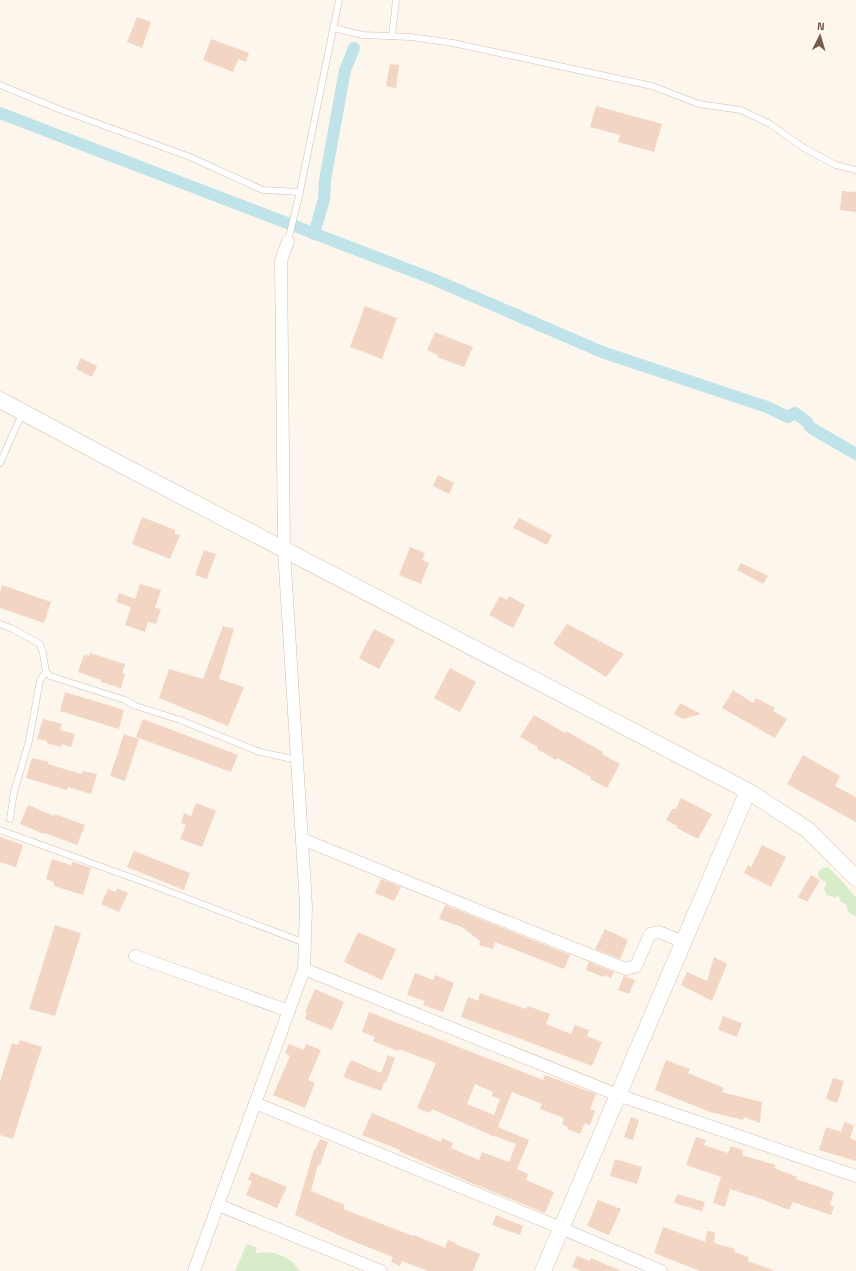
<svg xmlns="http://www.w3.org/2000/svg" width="856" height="1271" viewBox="0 0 856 1271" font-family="'Titillium Web',sans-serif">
	<rect width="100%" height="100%" fill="#fdf6ec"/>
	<g fill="#d8ecc9">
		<path d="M827 867C838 875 846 887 856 897V916C850 914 847 911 846 904L841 902 838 895 835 898 827 895 824 889 827 883 819 878 818 873 821 869Z"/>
		<path d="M247 1244 257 1248 255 1253C273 1250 289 1255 300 1271H235Z"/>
	</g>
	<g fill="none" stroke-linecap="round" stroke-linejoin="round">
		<g stroke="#bfe3e8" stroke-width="12">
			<path d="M0 113 433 279 602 352 767 407 788 417 795 413 807 422 811 428 856 454"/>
			<path d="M314 234 324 199 325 180 345 70 354 48"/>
		</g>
	</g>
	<g fill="#f3d5c3" fill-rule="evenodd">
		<path d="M137 17 151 22 142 48 127 42Z"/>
		<path d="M211 39 249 53 246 62 238 59 233 72 203 60Z"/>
		<path d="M390 64 399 65 396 88 386 86Z"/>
		<path d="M596 106 662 124 654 152 618 142 620 135 590 127Z"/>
		<path d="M842 191 856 192V212L840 210Z"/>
		<path d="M365 306 397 318 382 359 350 347Z"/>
		<path d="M435 332 473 347 464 367 437 357 438 355 427 350Z"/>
		<path d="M81 358 97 366 92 377 76 369Z"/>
		<path d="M438 475 454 483 449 494 433 486Z"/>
		<path d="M142 517 175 530V534L180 535 170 559 132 544Z"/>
		<path d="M519 518 552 535 547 545 513 528Z"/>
		<path d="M410 547 425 553 422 560 429 563 421 584 399 575Z"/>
		<path d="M204 550 216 554 207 579 195 575Z"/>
		<path d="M741 563 768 576 763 584 737 570Z"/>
		<path d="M140 584 161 590 155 608 161 609 156 624 148 622 145 632 125 625 131 607 116 602 119 593 135 599Z"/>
		<path d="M2 585 51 602 44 623 0 608V592Z"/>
		<path d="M500 596 507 600 509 596 525 605 513 628 489 615Z"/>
		<path d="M567 624 624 654 606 677 553 644Z"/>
		<path d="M223 626 234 629 219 679 244 687 228 726 159 698 169 669 203 679Z"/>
		<path d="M374 629 395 640 379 669 359 658Z"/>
		<path d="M90 653 125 664 122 673 125 674 121 688 101 682V680L78 672 84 655 89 656Z"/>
		<path d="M450 668 476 682 460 712 434 698Z"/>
		<path d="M733 690 753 703 756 698 775 708 773 711 787 719 775 738 722 708Z"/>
		<path d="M65 692 124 710 119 729 60 711Z"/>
		<path d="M680 703 701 714 683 719 674 714Z"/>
		<path d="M534 715 565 733 566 731 603 752 602 754 620 764 607 788 590 779 591 777 557 758 556 760 537 749 538 747 520 737Z"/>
		<path d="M43 719 62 724 60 730 75 734 71 747 62 744 61 747 47 743V741L37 739Z"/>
		<path d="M143 719 238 755 231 772 136 737Z"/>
		<path d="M124 734 139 739 125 781 110 776Z"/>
		<path d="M803 755 840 776 835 786 856 797V822L787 784Z"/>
		<path d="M32 758 49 762 48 764 81 774 83 771 97 774 91 794 68 787 67 790 26 778Z"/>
		<path d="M681 798 712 814 698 839 677 828V826L666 820 672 809H676Z"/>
		<path d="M196 803 216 811 202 847 180 839 186 825 181 823 184 813 191 816Z"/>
		<path d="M28 805 54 816 55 814 85 825 77 845 45 833 44 834 20 824Z"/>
		<path d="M0 837 23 845 16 867 0 862Z"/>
		<path d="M762 845 786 857 771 887 744 873 748 865 751 867Z"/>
		<path d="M134 851 190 873 184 890 127 867Z"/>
		<path d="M52 859 71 865 73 862 91 868 83 895 54 886V882L46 879Z"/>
		<path d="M811 875 820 880 807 902 798 897Z"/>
		<path d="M381 879 401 887 394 901 375 893Z"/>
		<path d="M117 888 128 893 119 912 101 904 108 889 116 892Z"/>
		<path d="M445 905 570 955 564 969 495 942 493 949 479 945 480 941 462 927 439 919Z"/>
		<path d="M55 925 81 933 55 1016 29 1009Z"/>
		<path d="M605 929 628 940 620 959 595 949Z"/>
		<path d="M358 932 396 949 382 980 344 962Z"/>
		<path d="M714 957 727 964 712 1001 681 985 687 972 707 981Z"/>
		<path d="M589 962 614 972 611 978 604 975 603 977 586 970Z"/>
		<path d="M415 973 433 980 435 975 454 983 443 1012 423 1005 425 1001 407 995Z"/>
		<path d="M624 976 635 980 629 994 618 990Z"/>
		<path d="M315 989 344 1002 332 1030 305 1019 307 1013 305 1012Z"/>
		<path d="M480 993 526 1009 528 1006 550 1014 546 1024 571 1034 575 1025 589 1030 587 1036 602 1042 592 1066 526 1041 461 1017 468 997 478 1001Z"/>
		<path d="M369 1012 543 1080 545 1075 596 1094 590 1109 595 1111 590 1125 585 1123 580 1134 567 1129 568 1127 562 1124 564 1118 540 1109 542 1104 512 1092 498 1127 529 1140 517 1169 528 1174 526 1180 554 1192 545 1213 462 1179 399 1151 400 1150 362 1135 372 1113 441 1142 442 1138 453 1143 451 1148 479 1160 482 1152 509 1162 516 1144 495 1136V1137L432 1109 430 1113 417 1108 436 1063 399 1049 398 1051 373 1041 375 1037 362 1032ZM475 1084 493 1092 492 1096 500 1099 494 1115 467 1104Z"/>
		<path d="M723 1016 742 1023 737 1037 718 1030Z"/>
		<path d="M20 1040 42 1047 13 1139 0 1135V1082L12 1043 18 1045Z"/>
		<path d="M289 1044 304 1050 306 1044 321 1050 308 1080 315 1083 305 1108 273 1095 290 1056 285 1053Z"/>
		<path d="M388 1055 395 1058 386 1083 384 1082 381 1091 343 1077 351 1060 381 1073Z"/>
		<path d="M666 1060 690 1069 688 1073 724 1088 722 1092 762 1102 760 1123 744 1117 743 1120 710 1112 655 1090Z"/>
		<path d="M833 1078 844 1081 837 1103 826 1099Z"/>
		<path d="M631 1117 639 1120 633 1140 624 1137Z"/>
		<path d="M844 1122 854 1125 850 1138 856 1141V1161L819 1150 826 1127 841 1132Z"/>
		<path d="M696 1137 706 1140 704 1145 728 1153 731 1146 743 1150 742 1155 776 1165 774 1168 797 1177 796 1179 834 1192 830 1205 834 1207 831 1215 793 1202 789 1210 751 1195V1196L730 1189 725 1207 713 1203 721 1177 686 1165Z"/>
		<path d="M320 1139 328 1142 320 1165 318 1164 311 1191 345 1205 343 1209 413 1236 414 1235 445 1248 448 1240 456 1243 455 1244 480 1254 473 1271H428L402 1261 400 1266 391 1262 393 1257 345 1238 295 1215 314 1150H315Z"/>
		<path d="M615 1159 642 1167 637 1184 610 1176Z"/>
		<path d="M251 1172 287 1187 277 1208 246 1195 252 1181 248 1180Z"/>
		<path d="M677 1194 705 1202 702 1211 674 1203Z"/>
		<path d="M598 1200 621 1209 609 1235 587 1226Z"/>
		<path d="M496 1215 523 1226 520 1235 492 1225Z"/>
		<path d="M663 1227 705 1242 707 1231 715 1232 714 1243 735 1249 734 1252 749 1257 748 1261 773 1270V1271H700L654 1253Z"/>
		<path d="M577 1256 590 1261 591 1258 621 1271H581L572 1267Z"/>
	</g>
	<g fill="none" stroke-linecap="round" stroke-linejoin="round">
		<defs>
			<g id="lane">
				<path d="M333 28 363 35 411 37 453 43 652 86 699 104 741 110 770 124 804 148 836 165 856 170"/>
				<path d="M392 36 396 0"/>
				<path d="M0 85 61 110 190 157 263 190 300 192"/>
				<path d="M288 241 299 196 339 0"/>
				<path d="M0 463 22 414"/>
				<path d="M0 624 11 628 40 644 43 653 46 672 50 676 125 700 136 706 180 720 260 752 297 760"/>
				<path d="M10 819 14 792 29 741 40 680 46 672"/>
				<path d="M0 830 152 885 305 943"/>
			</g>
			<g id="street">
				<path d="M302 839 482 912 626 969 636 966 650 934 659 932 684 942"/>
				<path d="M135 956 289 1011"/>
				<path d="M304 969 618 1095 856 1176"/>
				<path d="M255 1103 561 1228 661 1271"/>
				<path d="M218 1205 381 1271"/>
				<path d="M194 1271 304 969 306 906 284 550 281 261 288 241"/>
			</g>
			<g id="secondary">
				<path d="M0 400 116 462 748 791 808 830 856 878"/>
				<path d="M543 1271 748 791"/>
			</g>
		</defs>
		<use href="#lane" stroke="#d1beb0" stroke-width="7"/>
		<use href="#street" stroke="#d1beb0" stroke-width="13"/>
		<use href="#secondary" stroke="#d6c0b0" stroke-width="17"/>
		<use href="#lane" stroke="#fff" stroke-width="6"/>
		<use href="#street" stroke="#fff" stroke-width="12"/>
		<use href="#secondary" stroke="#fff" stroke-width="16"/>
	</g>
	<g transform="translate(820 36) rotate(5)" stroke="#fffaf3" stroke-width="3" paint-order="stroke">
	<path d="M0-3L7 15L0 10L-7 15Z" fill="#7a5c4d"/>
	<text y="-6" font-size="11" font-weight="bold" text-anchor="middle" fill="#7a5c4d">N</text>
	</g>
</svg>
